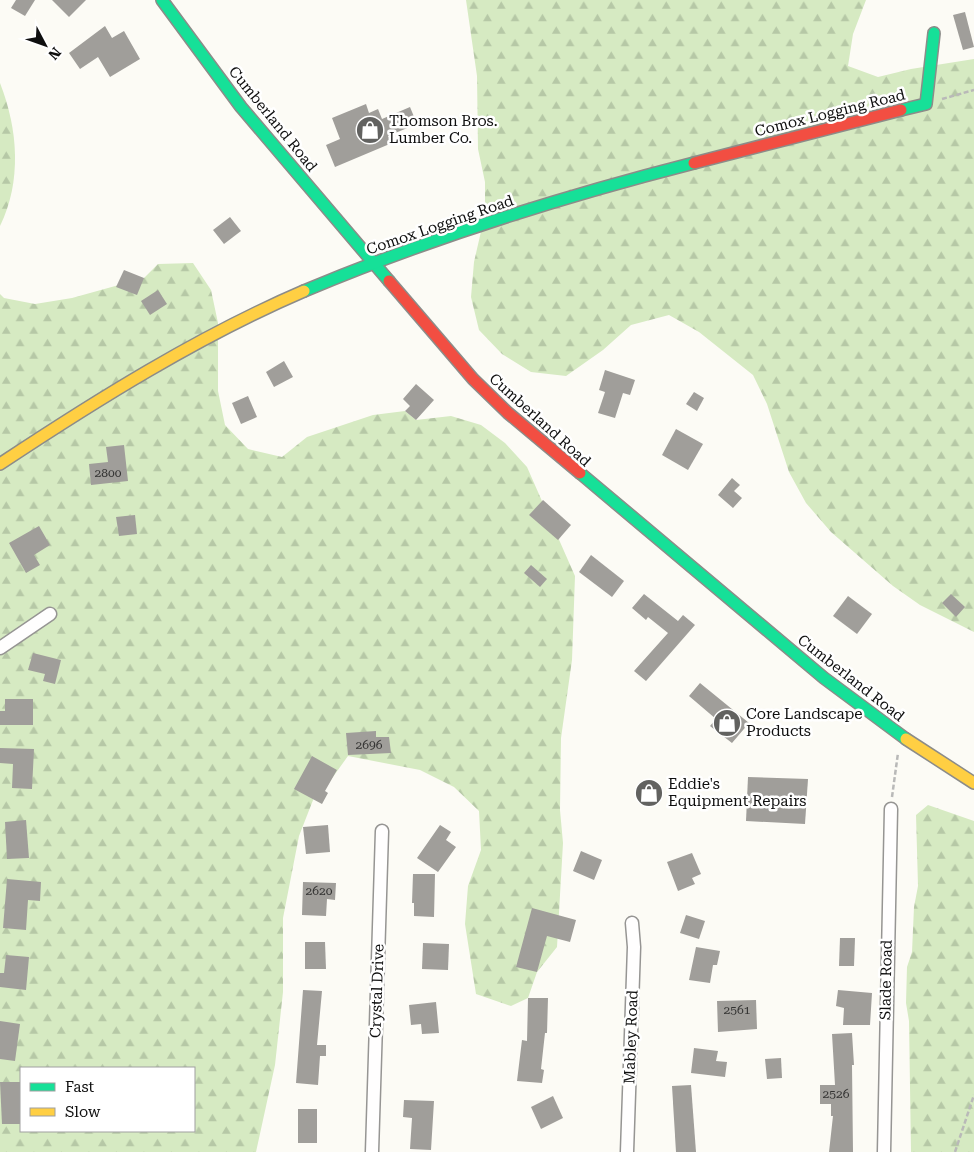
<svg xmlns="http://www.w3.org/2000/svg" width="974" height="1152" viewBox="0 0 974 1152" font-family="'Roboto Serif',serif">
	<defs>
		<pattern id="forest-firs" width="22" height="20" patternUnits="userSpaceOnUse" patternTransform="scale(1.25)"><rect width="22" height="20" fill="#d6eac2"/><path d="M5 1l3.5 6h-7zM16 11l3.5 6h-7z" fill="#b6c8a6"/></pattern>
	</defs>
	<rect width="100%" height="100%" fill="#fcfbf5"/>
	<g fill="url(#forest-firs)" fill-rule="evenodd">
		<path d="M466 0H866L853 34 848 66 878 77 911 69 974 59V632L920 605 893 586 831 532 806 503 789 472 767 404 753 375 699 332 669 315 631 325 603 350 566 376 531 372 502 354 479 330 471 297 474 262 485 214V182L478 149 477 76Z"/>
		<path d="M0 83C18 129 22 181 0 226Z"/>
		<path d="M193 263 211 290 218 323V391L225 425 248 449 282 457 307 437 373 415 405 411 416 420 451 416 481 425 505 443 527 467 575 576 572 660 561 738 560 810 563 843 557 947 537 972 528 998 511 1006 476 994 465 924 468 886 481 850 479 811 454 787 420 770 348 756 330 781 315 795 299 836 283 918V992L275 1065 256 1152H0V294L4 298 35 304 72 298 144 278 158 264ZM21 1068H194V1131H21Z"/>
		<path d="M928 805 974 821V1152H911L909 1021 906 1003 907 967 912 952 914 907 918 886 916 815Z"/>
	</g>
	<g fill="#a09e9a">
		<path d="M16 0H35L25 16 11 8Z"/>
		<path d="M52 0H86L69 17Z"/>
		<path d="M965 12 974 47 963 50 953 15Z"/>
		<path d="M105 26 112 38 124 31 140 59 110 77 98 57 80 69 69 53Z"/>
		<path d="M366 104 369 113 378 109 382 119 410 107 417 124 388 136 392 143 335 167 326 145 340 139 332 118Z"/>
		<path d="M230 217 241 231 224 244 213 230Z"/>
		<path d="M124 270 144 278 137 295 116 287Z"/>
		<path d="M158 290 167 304 150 315 141 301Z"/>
		<path d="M284 361 293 377 274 387 266 372Z"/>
		<path d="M605 370 635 380 630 395 623 393 615 418 598 413 605 392 599 390Z"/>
		<path d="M416 384 434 400 416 420 405 411 410 406 403 399Z"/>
		<path d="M694 392 704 398 697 411 686 404Z"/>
		<path d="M248 396 257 417 241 424 232 403Z"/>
		<path d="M676 429 703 444 688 470 662 455Z"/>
		<path d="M124 445 128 481 91 485 89 464 108 462 106 447Z"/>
		<path d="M732 478 740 485 734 491 742 498 733 508 718 495Z"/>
		<path d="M543 500 571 525 558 540 529 515Z"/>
		<path d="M135 515 137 534 119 536 116 517Z"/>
		<path d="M39 526 50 545 34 555 40 565 26 573 9 543Z"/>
		<path d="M591 555 624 581 612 597 579 572Z"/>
		<path d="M531 565 547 579 540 587 524 573Z"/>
		<path d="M644 594 678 621 683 615 695 625 646 681 634 671 668 633 648 617 646 620 632 608Z"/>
		<path d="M951 594 965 607 956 617 942 603Z"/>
		<path d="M848 596 872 614 857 634 833 616Z"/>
		<path d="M33 653 61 660 55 684 43 681 45 674 28 670Z"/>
		<path d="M700 683 749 723 732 743 710 726 716 719 689 696Z"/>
		<path d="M5 699H33V725H0V711H5Z"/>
		<path d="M376 731V737H389L391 753 348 755 346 733Z"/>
		<path d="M0 748 34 749 32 789 12 788 13 764 0 763Z"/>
		<path d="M312 756 337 770 325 791 328 793 322 804 294 789Z"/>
		<path d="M748 777 808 779 805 824 746 821Z"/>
		<path d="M26 820 29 858 7 859 5 822Z"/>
		<path d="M328 825 330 852 306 854 303 827Z"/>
		<path d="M440 825 451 832 446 840 456 847 438 872 417 858Z"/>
		<path d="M581 851 602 860 594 880 573 871Z"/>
		<path d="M692 853 701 874 692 878 695 884 678 891 667 862Z"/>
		<path d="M413 874H435L434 917 414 916V903H412Z"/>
		<path d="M7 879 41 882 40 901 28 900 26 930 3 928Z"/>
		<path d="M303 882 336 883 335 900 327 899 326 916 302 915Z"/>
		<path d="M532 908 576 920 570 942 547 936 537 972 516 967Z"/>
		<path d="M686 915 705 921 699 939 680 933Z"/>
		<path d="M840 938H855L854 966H839Z"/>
		<path d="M305 942H325L326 969H305Z"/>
		<path d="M423 943 449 944 448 970 422 969Z"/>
		<path d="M696 947 720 951 717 965H713L710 983 689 980Z"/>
		<path d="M6 955 29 957 26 990 0 987V973H4Z"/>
		<path d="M303 990 322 991 317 1045H326V1056H320L318 1085 296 1083Z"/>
		<path d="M838 990 872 993 870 1025H843L844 1008 836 1006Z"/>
		<path d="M528 998H548L547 1033H545L541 1069 544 1070 542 1083 517 1081 522 1040 527 1041Z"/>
		<path d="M756 1000 757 1029 718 1032 717 1001Z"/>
		<path d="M436 1002 439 1033 422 1034 421 1024 411 1025 409 1005Z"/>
		<path d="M0 1021 20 1024 15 1061 0 1059Z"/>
		<path d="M852 1033 854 1065H852L853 1152H829L833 1116H831V1104H820V1085H835L832 1034Z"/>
		<path d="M694 1048 718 1051 716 1061 727 1062 725 1077 691 1073Z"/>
		<path d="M781 1058 782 1078 767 1079 765 1059Z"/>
		<path d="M0 1082H20L21 1124H2Z"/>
		<path d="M691 1085 696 1152H676L672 1086Z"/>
		<path d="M553 1096 563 1118 541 1129 531 1107Z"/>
		<path d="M404 1100 434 1101 431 1150 410 1149 412 1118 403 1117Z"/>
		<rect x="298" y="1109" width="19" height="34"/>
	</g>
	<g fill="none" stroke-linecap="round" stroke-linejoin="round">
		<defs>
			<g id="street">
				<path d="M0 648 50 614"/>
				<path d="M372 1152 382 831"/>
				<path d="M627 1152 634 947 632 923"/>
				<path d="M884 1152 891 809"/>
			</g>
			<g id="fast">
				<path d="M162 0 241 107 389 281"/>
				<path d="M901 110 926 104 934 33"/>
				<path d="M304 291C430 238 561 197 694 163"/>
				<path d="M580 473 824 678 906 739"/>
			</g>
			<g id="slow">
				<path d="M0 464C95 401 199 336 304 291"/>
				<path d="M906 739 974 783"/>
			</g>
			<g id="jam">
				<path d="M694 163 901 110"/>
				<path d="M389 281 473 379 508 413 580 473"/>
			</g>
		</defs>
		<use href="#street" stroke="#969593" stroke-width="15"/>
		<use href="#fast" stroke="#8c8c89" stroke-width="14"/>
		<use href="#slow" stroke="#8c8c89" stroke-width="14"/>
		<use href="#jam" stroke="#8c8c89" stroke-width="14"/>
		<g stroke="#b9b9b8" stroke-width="2.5" stroke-dasharray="5 2.5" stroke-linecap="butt">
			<path d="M942 99 974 90"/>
			<path d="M892 797 898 753"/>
			<path d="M955 1152 974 1095"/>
		</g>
		<use href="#street" stroke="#fffefe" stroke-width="12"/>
		<use href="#fast" stroke="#16e098" stroke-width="11"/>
		<use href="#slow" stroke="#ffcf43" stroke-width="11"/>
		<use href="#jam" stroke="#f24e42" stroke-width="11"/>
	</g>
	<defs>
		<symbol id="shop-disc" viewBox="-11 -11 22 22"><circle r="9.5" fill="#626260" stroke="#fff"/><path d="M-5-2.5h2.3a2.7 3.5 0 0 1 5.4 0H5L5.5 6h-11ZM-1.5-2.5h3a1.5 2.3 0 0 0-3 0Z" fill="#fff"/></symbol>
	</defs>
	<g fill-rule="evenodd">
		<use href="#shop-disc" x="354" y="114" width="32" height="32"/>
		<use href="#shop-disc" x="711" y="707" width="32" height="32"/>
		<use href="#shop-disc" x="633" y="777" width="32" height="32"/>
	</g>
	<g text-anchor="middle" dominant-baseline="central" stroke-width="5" stroke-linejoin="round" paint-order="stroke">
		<g font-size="12" fill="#333332">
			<text x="108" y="473">2800</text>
			<text x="369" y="745">2696</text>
			<text x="319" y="891">2620</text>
			<text x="737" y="1010">2561</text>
			<text x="836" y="1094">2526</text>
		</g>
		<g font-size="15" fill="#0f0f0f" stroke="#fff">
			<text transform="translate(830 113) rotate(-14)">Comox Logging Road</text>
			<text transform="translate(273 119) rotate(51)">Cumberland Road</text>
			<text transform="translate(440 225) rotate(-19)">Comox Logging Road</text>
			<text transform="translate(540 420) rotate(42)">Cumberland Road</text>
			<text transform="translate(851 678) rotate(38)">Cumberland Road</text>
			<text transform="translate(886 980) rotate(-89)">Slade Road</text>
			<text transform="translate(377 991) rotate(-88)">Crystal Drive</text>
			<text transform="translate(631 1037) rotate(-88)">Mabley Road</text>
		</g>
		<g font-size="15" fill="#0f0f0f" stroke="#fff" text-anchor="start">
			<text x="389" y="121">Thomson Bros.<tspan x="389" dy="17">Lumber Co.</tspan></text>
			<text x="746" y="714">Core Landscape<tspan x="746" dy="17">Products</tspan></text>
			<text x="668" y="784">Eddie's<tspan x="668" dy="17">Equipment Repairs</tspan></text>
		</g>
	</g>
	<rect x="20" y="1067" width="175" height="65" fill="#ffffff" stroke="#9f9f9f"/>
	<rect x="30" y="1083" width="25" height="8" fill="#16e098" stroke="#9f9f9f"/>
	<text x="65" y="1092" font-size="15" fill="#0f0f0f">Fast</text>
	<rect x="30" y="1108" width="25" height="8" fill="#ffcf43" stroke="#9f9f9f"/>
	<text x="65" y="1117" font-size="15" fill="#0f0f0f">Slow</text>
	<g transform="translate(45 45) rotate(131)" stroke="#ffffff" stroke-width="4" paint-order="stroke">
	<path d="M0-4L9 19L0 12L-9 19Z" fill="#0f0f0f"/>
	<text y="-8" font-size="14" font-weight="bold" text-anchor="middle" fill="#0f0f0f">N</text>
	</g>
</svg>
